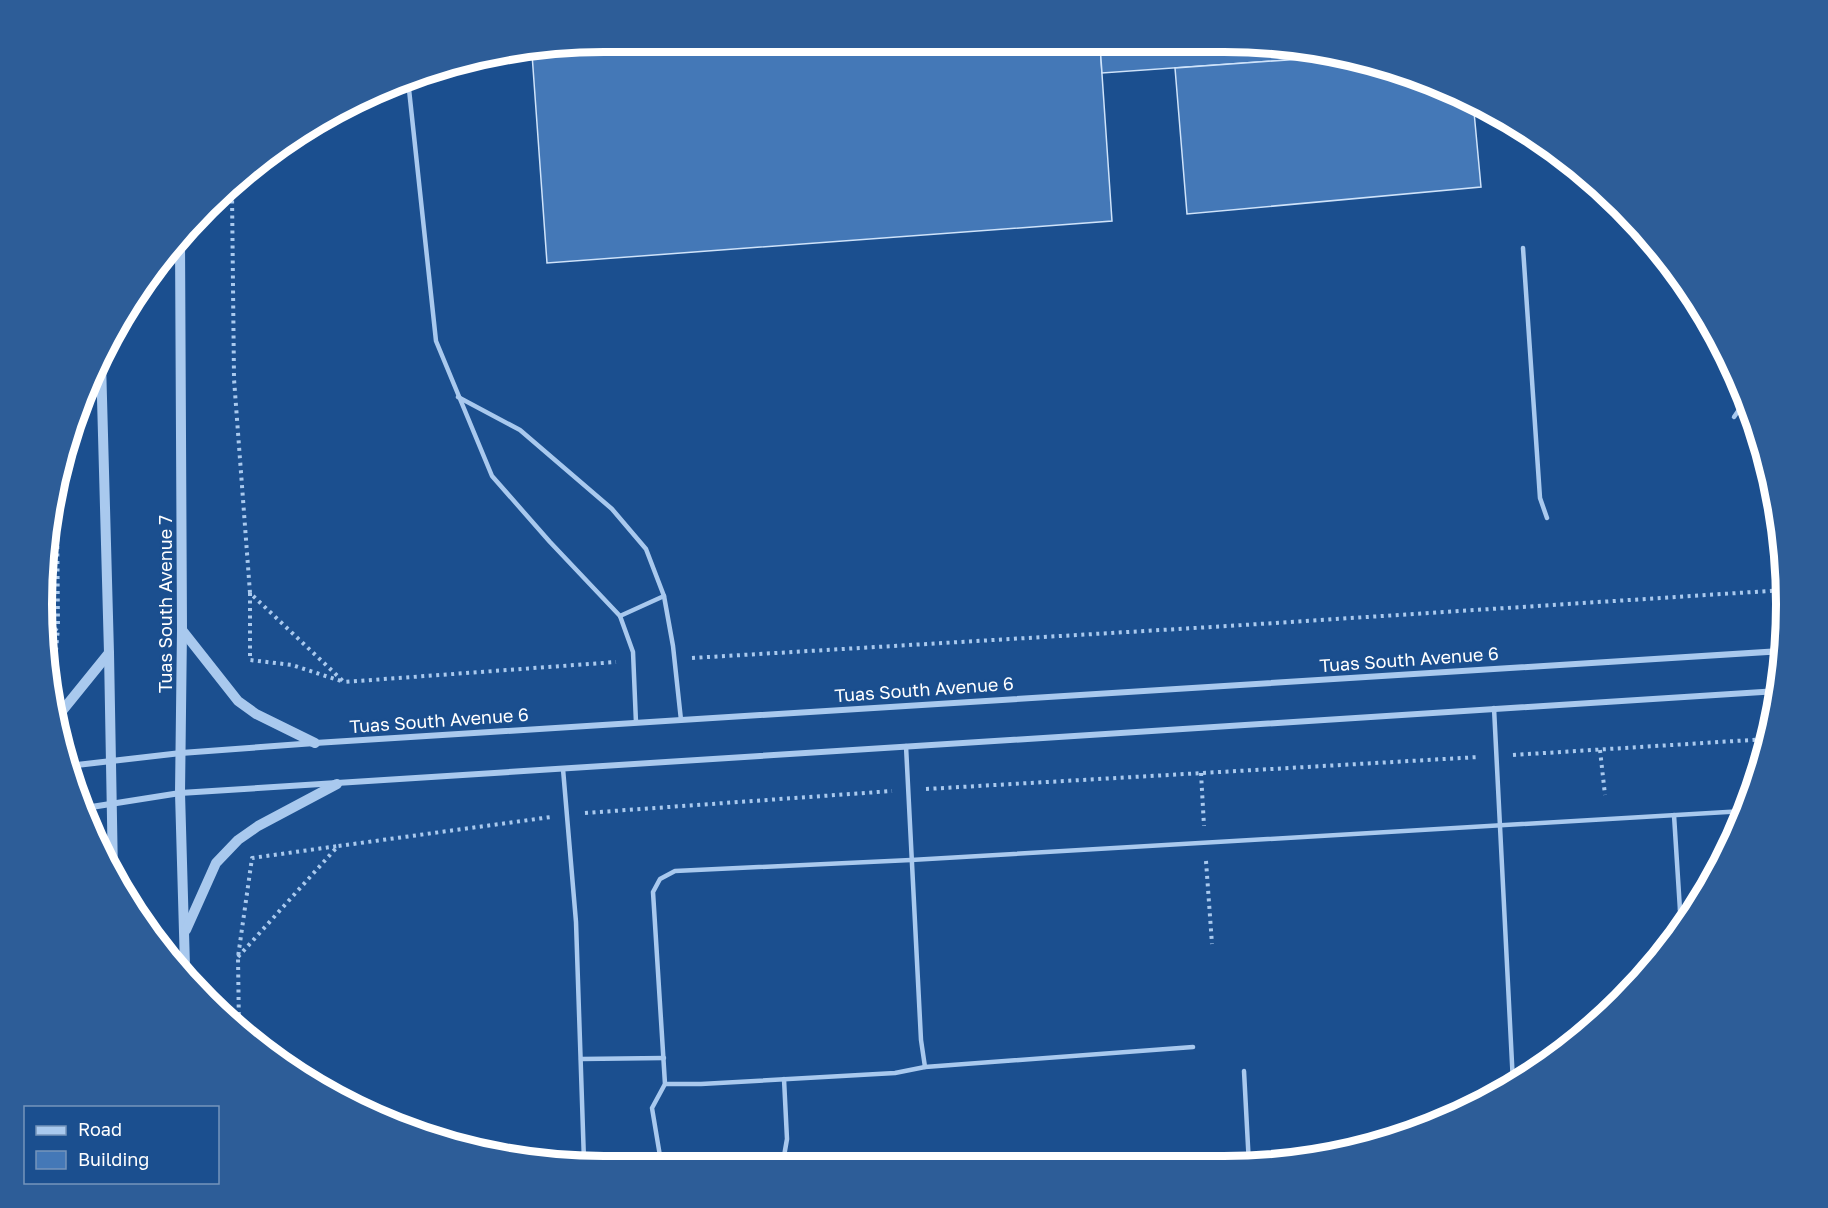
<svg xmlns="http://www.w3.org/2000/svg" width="1828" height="1208" viewBox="0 0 1828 1208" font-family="'Golos Text',sans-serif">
	<rect width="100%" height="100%" fill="#1b4f8f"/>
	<g fill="#4478b7" stroke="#cfe3fa" stroke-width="1.5">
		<path d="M604 42 1100 45 1112 221 547 263 532 54Z"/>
		<path d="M1100 45 1298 47 1330 57 1102 73Z"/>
		<path d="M1330 57 1473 101 1481 187 1187 214 1175 68Z"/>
	</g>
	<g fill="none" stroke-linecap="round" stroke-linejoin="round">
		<g stroke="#a9c9ee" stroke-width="4" stroke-dasharray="3 4.5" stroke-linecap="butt">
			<path d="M232 193 234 379 250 593 344 682 616 662"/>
			<path d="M250 593V660L292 665 341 681"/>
			<path d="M50 636 58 627 57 507"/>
			<path d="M692 658 1228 626 1784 590"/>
			<path d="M54 673 58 628"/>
			<path d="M1600 750 1605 795"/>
			<path d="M1513 755 1767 739"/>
			<path d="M1201 773 1204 826"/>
			<path d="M926 789 1479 757"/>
			<path d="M585 813 892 791"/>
			<path d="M1206 861 1212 944"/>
			<path d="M238 957 338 846 551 817"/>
			<path d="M239 1030 238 957 252 858 338 846"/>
		</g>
		<g stroke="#a9c9ee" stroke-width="4.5">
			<path d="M408 80 436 341 492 476 550 542 620 616 633 652 636 723"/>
			<path d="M1523 248 1540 498 1547 518"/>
			<path d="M458 397 520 430 612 509 646 549 664 596 673 646 681 720"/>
			<path d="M1734 417 1745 401"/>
			<path d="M620 616 664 596"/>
			<path d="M1494 708 1513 1083"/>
			<path d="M906 746 921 1040 925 1067"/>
			<path d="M563 769 576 922 584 1161"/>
			<path d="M1674 815 1681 926"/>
			<path d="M1680 909 1694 908"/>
			<path d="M581 1059 664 1058"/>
			<path d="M1244 1071 1249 1165"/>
			<path d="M665 1084H701L895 1073 925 1067 1193 1047"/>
			<path d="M661 1162 652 1108 665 1084 653 892 660 879 675 871 911 860 1744 811"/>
			<path d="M783 1162 787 1139 784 1079"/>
		</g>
		<g stroke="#a9c9ee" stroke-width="6">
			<path d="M68 766 181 753 315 743 1782 651"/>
			<path d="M85 808 180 793 1778 691"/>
		</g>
		<g stroke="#a9c9ee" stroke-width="10">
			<path d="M180 241 182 630 180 793 185 967"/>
			<path d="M101 362 109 653 113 874"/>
			<path d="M182 630 238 701 256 714 315 743"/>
			<path d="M58 716 109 653"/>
			<path d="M186 930 216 863 238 840 258 826 337 784"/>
		</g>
	</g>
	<g text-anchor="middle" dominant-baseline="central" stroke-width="4.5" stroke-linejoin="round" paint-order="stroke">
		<g font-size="18" fill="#fff" stroke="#1b4f8f">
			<text transform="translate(165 604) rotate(-90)">Tuas South Avenue 7</text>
			<text transform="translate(1409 659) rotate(-4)">Tuas South Avenue 6</text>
			<text transform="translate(924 689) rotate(-4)">Tuas South Avenue 6</text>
			<text transform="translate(439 720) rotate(-4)">Tuas South Avenue 6</text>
		</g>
	</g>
	<path d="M0 0H1828V1208H0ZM604 52H1224A552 552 0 0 1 1776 604V604A552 552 0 0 1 1224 1156H604A552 552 0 0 1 52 604V604A552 552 0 0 1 604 52Z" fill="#2d5d98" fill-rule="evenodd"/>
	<path fill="none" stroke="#fff" stroke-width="8" d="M604 52H1224A552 552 0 0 1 1776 604V604A552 552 0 0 1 1224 1156H604A552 552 0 0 1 52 604V604A552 552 0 0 1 604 52Z"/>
	<rect x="24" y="1106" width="195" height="78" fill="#1b4f8f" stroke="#7695bc" stroke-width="1.5"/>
	<rect x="36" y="1126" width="30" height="9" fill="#a9c9ee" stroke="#7695bc" stroke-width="1.5"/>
	<text x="78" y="1136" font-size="18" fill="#ffffff">Road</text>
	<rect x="36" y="1151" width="30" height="18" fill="#4478b7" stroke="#7695bc" stroke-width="1.5"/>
	<text x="78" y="1166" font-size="18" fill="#ffffff">Building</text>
</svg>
